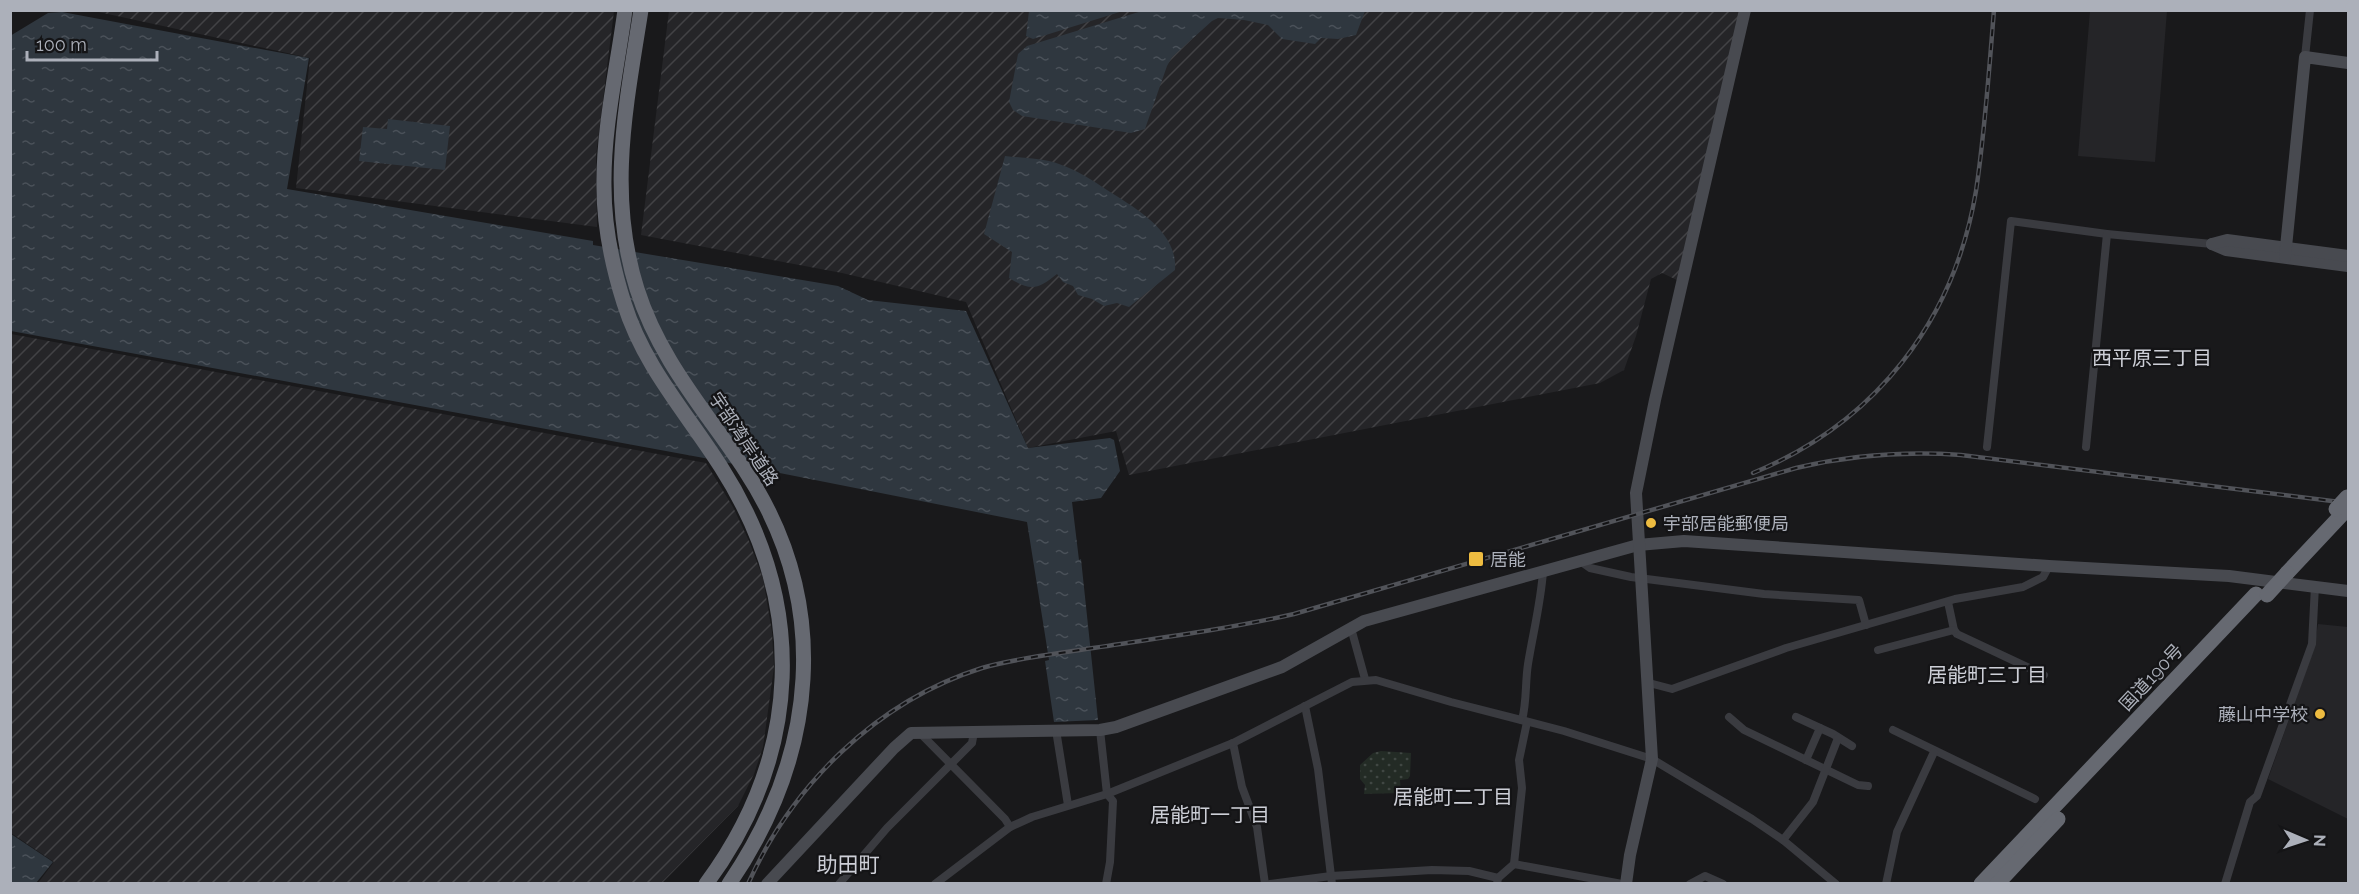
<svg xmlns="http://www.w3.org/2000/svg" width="2359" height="894" viewBox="0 0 2359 894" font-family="Raleway,'Noto Sans JP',sans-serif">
	<defs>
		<pattern id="industrial-furrows" width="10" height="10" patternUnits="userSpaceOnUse" patternTransform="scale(1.5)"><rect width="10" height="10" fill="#252528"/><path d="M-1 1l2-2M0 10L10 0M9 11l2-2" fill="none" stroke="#424245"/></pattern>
		<pattern id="green-dots" width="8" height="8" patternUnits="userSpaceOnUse" patternTransform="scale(1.5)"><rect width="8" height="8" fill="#232b25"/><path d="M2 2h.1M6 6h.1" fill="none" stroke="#404743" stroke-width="1.8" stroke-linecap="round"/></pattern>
		<pattern id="water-ripples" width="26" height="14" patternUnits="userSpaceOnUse" patternTransform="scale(1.5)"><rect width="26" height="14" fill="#2f373f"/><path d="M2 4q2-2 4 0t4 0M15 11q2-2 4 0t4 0" fill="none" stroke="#4a5159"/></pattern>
	</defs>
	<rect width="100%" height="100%" fill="#19191b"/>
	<g fill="#252528">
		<path d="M2090 11H2167L2155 162 2078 156Z"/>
		<path d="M2318 624 2348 627V819L2268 779 2314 648Z"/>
	</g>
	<g fill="url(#industrial-furrows)">
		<path d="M94 11H614L596 156 597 227 296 188 310 58Z"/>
		<path d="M669 11H1740L1677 280 1662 273 1651 279 1636 336 1624 370 1600 383 1129 475 1116 431 1028 448 966 302 842 273 641 235Z"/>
		<path d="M11 334 706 463 733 507 749 541 763 578 772 632 774 667 763 747 754 774 738 806 662 883H38L54 862 11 833Z"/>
	</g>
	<path fill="url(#green-dots)" d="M1381 751 1411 753 1410 776 1408 779 1400 780 1401 793 1364 794 1365 785 1360 779V765L1373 753Z"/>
	<g fill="url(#water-ripples)">
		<path d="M1029 11V10L1123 11 1033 39 1026 36Z"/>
		<path d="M1142 11V10L1365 11 1356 35 1338 39 1321 38 1315 44 1282 39 1268 25 1244 20 1218 18 1212 21 1172 57 1167 66 1145 129 1131 133 1022 116 1013 110 1009 102 1018 54 1027 46Z"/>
		<path d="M62 12 309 58 287 189 593 241V245L838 286 868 300 966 311 1028 448 1110 438 1114 440 1120 471 1101 498 1072 502 1079 560 1081 559 1098 720 1054 722 1045 661 1049 660 1027 522 704 458 11 331 10 36 48 13Z"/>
		<path d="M388 119 450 126 445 170 359 161 363 127 387 129Z"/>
		<path d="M1005 156C1022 158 1043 158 1059 164 1077 170 1092 180 1107 190 1135 208 1178 231 1175 270L1129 307 1117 303 1104 306 1092 299 1078 295 1073 286 1063 282 1057 274C1037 290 1031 291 1009 278L1012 252 984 234Z"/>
		<path d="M11 834 53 862 36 883H11Z"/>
	</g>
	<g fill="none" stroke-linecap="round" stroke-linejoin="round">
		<g stroke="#3a3b40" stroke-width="8">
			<path d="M2305 57 2310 10"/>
			<path d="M1987 447 2011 221 2107 234 2212 244"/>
			<path d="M2086 447 2107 234"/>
			<path d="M1580 561 1590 568 1631 577 1764 594 1859 600 1866 625"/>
			<path d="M1948 602 1954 630 1957 634 2044 675"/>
			<path d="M1351 628 1365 679"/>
			<path d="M1878 650 1954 630"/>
			<path d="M1649 683 1672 689 1786 648 1955 599 2023 587 2043 577 2049 566"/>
			<path d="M1305 706 1318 769 1332 884"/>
			<path d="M1729 717 1744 730 1858 785 1868 786"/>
			<path d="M1796 717 1833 734 1852 746"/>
			<path d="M1522 720C1527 701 1525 683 1528 664 1533 633 1541 602 1543 571"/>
			<path d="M1056 730 1068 805"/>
			<path d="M1100 730 1107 794 1113 801 1110 862 1106 884"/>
			<path d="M1893 730 2035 799"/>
			<path d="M920 733 1005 819 1010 827"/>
			<path d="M1233 743 1242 787 1257 827 1265 884"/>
			<path d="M1806 760 1820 728"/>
			<path d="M1783 840 1813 802 1838 738"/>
			<path d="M1514 864 1622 884"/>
			<path d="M839 884 887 828 972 743 974 732"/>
			<path d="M935 884 1010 827 1032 817 1107 794 1233 743 1352 682 1376 680 1451 702 1564 731 1652 759 1752 819 1783 840 1836 884"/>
			<path d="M1270 884 1331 876 1432 870 1469 871 1498 878"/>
			<path d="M1497 884 1498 878 1514 864 1522 788 1519 760 1527 722"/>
			<path d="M1690 884 1705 876 1723 884"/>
			<path d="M1886 884 1897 832 1934 752"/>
			<path d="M2225 884 2250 802 2257 796 2312 644 2315 586"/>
		</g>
		<g stroke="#484a50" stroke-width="12">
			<path d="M2212 244 2226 250 2348 266"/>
			<path d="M2212 244 2227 240 2348 256"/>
			<path d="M2285 257 2305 57 2348 63"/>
			<path d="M767 884 894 748 911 733 1100 730 1116 727 1282 667 1364 621 1638 545 1684 541 2049 566 2229 576 2348 591"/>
			<path d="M1626 884 1630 855 1652 759 1636 493 1655 400 1745 10"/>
		</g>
		<g stroke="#666971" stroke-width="15">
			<path d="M625 10C617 69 603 129 604 187 604 227 612 265 624 303 644 367 686 412 721 467 808 603 802 754 706 884"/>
			<path d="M641 10C626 106 607 194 637 289 659 359 705 410 745 470 833 604 817 755 729 884"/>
			<path d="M2287 573 2348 508"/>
			<path d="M1981 884 2256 594"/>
			<path d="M1997 884 2058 819"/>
		</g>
		<defs>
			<g id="rail">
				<path d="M1753 473C1875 423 1954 322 1976 191 1985 131 1989 71 1994 10"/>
				<path d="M748 884C792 785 877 701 982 668 1013 659 1047 655 1080 650 1151 639 1224 630 1294 614L1796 468C1851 455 1904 451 1961 455L2348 503"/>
			</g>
		</defs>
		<use href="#rail" stroke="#515359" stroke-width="4.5"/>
		<use href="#rail" stroke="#141416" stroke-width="2" stroke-dasharray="7" stroke-linecap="butt"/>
		<g stroke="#666971" stroke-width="15">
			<path d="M2336 509 2347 497"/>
			<path d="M2267 595 2287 573"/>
		</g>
	</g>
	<g fill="#edbb40" stroke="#141416" stroke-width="2">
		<circle cx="1651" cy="523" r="6"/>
		<rect x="1468" y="551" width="16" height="16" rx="3"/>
		<circle cx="2320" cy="714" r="6"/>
	</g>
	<g text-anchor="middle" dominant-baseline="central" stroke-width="4.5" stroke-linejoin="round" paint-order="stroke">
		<g font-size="18" fill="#acb0ba" stroke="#141416">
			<text transform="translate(744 439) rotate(56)">宇部湾岸道路</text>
			<text transform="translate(2151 677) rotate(-47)">国道190号</text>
		</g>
		<g font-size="18" fill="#acb0ba" stroke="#141416" text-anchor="start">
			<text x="1663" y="523">宇部居能郵便局</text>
			<text x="1490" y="559">居能</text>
			<text x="2308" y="714" text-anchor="end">藤山中学校</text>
		</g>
		<g font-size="20" fill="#cdcfd7" stroke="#141416">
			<text x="2152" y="358">西平原三丁目</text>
			<text x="1987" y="675">居能町三丁目</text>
			<text x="1453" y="797">居能町二丁目</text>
			<text x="1210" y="815">居能町一丁目</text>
		</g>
		<g font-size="21" fill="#cdcfd7" stroke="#141416">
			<text x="848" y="864">助田町</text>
		</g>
	</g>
	<rect width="2359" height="894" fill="none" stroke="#acb0ba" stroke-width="24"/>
	<g transform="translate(2305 840) rotate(92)" stroke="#141416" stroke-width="4.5" paint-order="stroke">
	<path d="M0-4.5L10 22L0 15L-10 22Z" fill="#acb0ba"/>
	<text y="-9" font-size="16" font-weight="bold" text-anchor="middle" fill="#acb0ba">N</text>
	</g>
	<path d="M27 51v9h130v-9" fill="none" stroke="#acb0ba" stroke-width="3"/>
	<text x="36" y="51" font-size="18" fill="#acb0ba" stroke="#141416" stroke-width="4.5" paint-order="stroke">100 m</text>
</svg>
